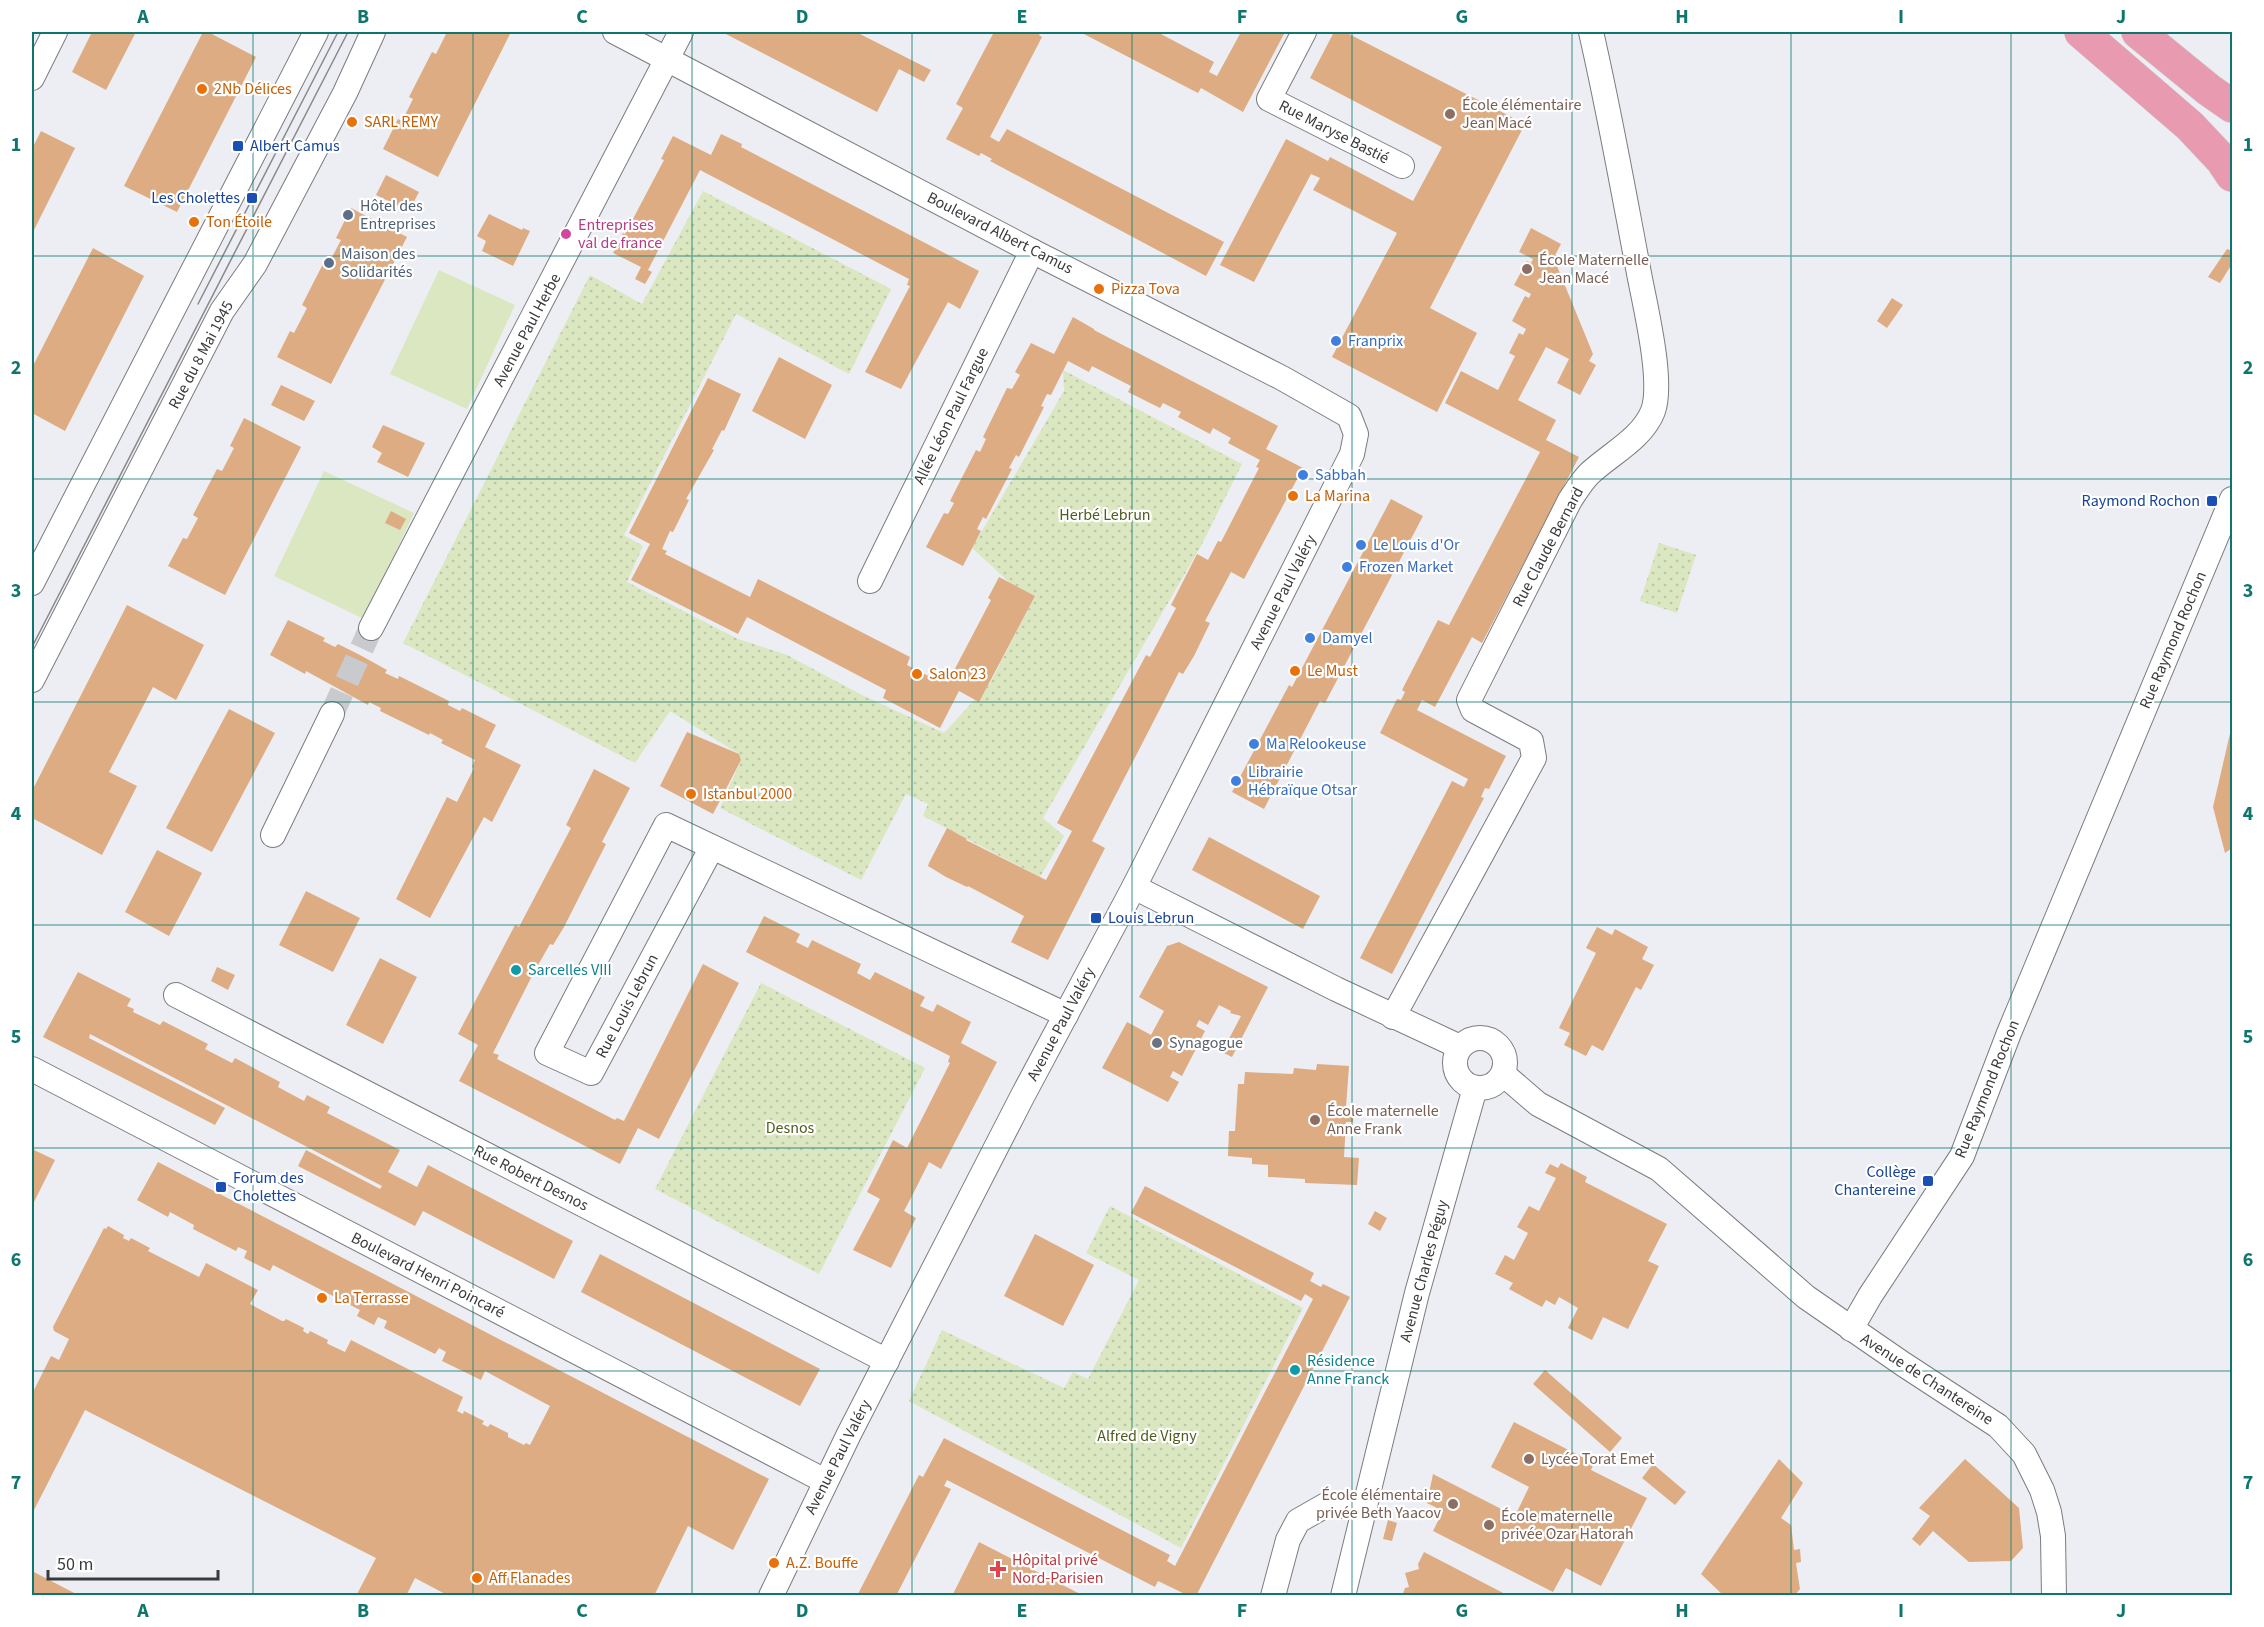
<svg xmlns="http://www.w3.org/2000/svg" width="2264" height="1627" viewBox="0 0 2264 1627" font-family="'Source Sans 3',sans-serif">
	<defs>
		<pattern id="park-dots" width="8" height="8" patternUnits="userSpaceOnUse" patternTransform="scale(1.5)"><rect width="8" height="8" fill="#dbe7c1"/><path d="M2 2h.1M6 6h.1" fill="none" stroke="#bdc7a7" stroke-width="1.8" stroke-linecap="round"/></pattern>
	</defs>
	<rect width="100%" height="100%" fill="#edeef3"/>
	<g fill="#dbe7c1">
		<path d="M439 270 515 305 467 409 390 374Z"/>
		<path d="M324 471 414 513 364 619 274 576Z"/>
	</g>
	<g fill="url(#park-dots)">
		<path d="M703 191 891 289 849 374 736 314 624 535 643 546 627 582 738 639 787 655 864 696 944 733 990 683 1035 596 1010 583 972 548 1064 391 1063 370 1242 464 1201 546 1043 818 1064 836 1040 877 923 816 928 804 906 794 861 880 720 808 741 760 739 754 670 711 635 763 403 643 590 275 642 304Z"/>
		<path d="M1659 543 1696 555 1677 613 1640 601Z"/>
		<path d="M761 983 925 1068 819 1274 655 1189Z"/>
		<path d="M1110 1206 1303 1308 1181 1548 909 1401 942 1330 1064 1388 1073 1372 1088 1379 1139 1280 1086 1253Z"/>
	</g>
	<g fill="#ddac82">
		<path d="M92 32H136L106 90 72 72Z"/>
		<path d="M203 32H208L256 57 177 212 124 186Z"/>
		<path d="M447 32H511L438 177 383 149 398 119 402 121 413 99 409 97 432 52 436 54Z"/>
		<path d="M722 32H856L931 70 924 82 899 69 877 112Z"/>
		<path d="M994 32H1041L1039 35 1042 37 990 137 999 142 1007 129 1224 242 1206 276 990 161 992 159 981 153 979 156 946 139 963 108 956 104Z"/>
		<path d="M1080 32H1157L1214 62 1209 72 1217 76 1241 32H1285L1243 112 1201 88 1198 93Z"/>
		<path d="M1334 32H1345L1525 124 1430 308 1477 333 1437 412 1332 357 1397 233 1313 190 1320 178 1311 174 1254 282 1220 265 1286 139 1328 161 1330 157 1413 201 1442 147 1310 78Z"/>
		<path d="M41 131 75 148 32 234V149Z"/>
		<path d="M721 134 742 144 741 147 979 271 960 309 948 302 901 389 865 372 910 286 907 285 909 279 700 170 648 270 652 272 645 284 635 279 641 267 613 253 623 233 625 234 664 160 661 159 673 136 711 155Z"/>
		<path d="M386 175 419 192 409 211 376 195Z"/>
		<path d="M351 208 407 237 331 384 277 357 290 331 294 333 307 308 302 305 324 262 329 263 341 240 336 238Z"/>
		<path d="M489 214 522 230 523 228 530 231 513 266 482 251 486 241 477 236Z"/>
		<path d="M1531 228 1561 244 1551 263 1557 266 1593 354 1589 361 1596 365 1580 395 1557 383 1569 359 1546 347 1518 400 1556 420 1546 440 1579 457 1482 643 1472 637 1435 707 1422 700 1417 710 1506 756 1489 789 1485 788 1481 797 1484 798 1392 974 1360 958 1452 781 1464 787 1468 779 1380 733 1397 699 1401 700 1405 692 1402 690 1438 620 1449 625 1540 452 1445 403 1461 371 1498 390 1515 356 1509 353 1519 333 1523 335 1526 329 1512 321 1525 296 1529 298 1531 294 1514 285 1527 261 1531 263 1533 259 1519 252Z"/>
		<path d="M93 248 144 276 65 431 32 413V368Z"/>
		<path d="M2227 249 2232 251V264L2220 283 2208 277Z"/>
		<path d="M1892 298 1903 305 1887 328 1877 321Z"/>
		<path d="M1073 317 1094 329V330L1278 426 1266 449 1303 468 1244 579 1231 572 1205 621 1210 623 1194 656 1183 674 1179 672 1092 841 1105 848 1048 960 1011 942 1024 916 968 886 967 887 946 877 928 866 929 863 947 828 967 839 966 840 1046 880 1072 831 1057 823 1146 655 1150 657 1176 608 1171 605 1197 554 1208 560 1218 541 1221 542 1259 468 1256 467 1260 460 1228 443 1231 438 1213 428 1210 434 1178 417 1181 412 1163 403 1160 408 1128 392 1131 386 1092 366 1089 372 1068 361 1051 395 1047 394 1041 406 1044 407 1019 457 1016 455 1009 468 1012 469 986 519 983 517 977 529 981 531 963 566 926 547 944 513 948 514 954 503 950 501 976 450 980 452 986 439 983 437 1007 388 1012 389 1020 375 1015 372 1031 343 1054 354Z"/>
		<path d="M779 357 832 385 805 439 752 411Z"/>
		<path d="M708 378 741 394 724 431 722 430 712 449 714 450 686 499 689 500 673 532 670 531 662 549 667 551 665 554 750 597 758 579 910 657 907 665 940 682 941 679 948 682 991 600 988 598 999 577 1035 596 979 702 959 691 940 728 883 698 886 690 747 617 738 634 631 580 650 544 629 533Z"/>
		<path d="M281 385 315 401 304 421 271 405Z"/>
		<path d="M244 418 301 447 225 595 168 566 183 538 187 539 198 518 193 515 217 469 222 471 234 448 230 446Z"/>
		<path d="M383 425 425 443 408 477 377 462 382 453 372 447Z"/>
		<path d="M1391 499 1423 516 1325 703 1320 701 1264 809 1232 792 1289 685 1292 687Z"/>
		<path d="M391 511 406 519 400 530 385 523Z"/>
		<path d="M127 605 204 645 176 700 153 687 109 772 137 786 102 855 32 818V791Z"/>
		<path d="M288 620 325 638 323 641 335 647 338 644 360 655 387 670 385 673 398 679 399 676 449 701 448 705 460 711 462 708 496 725 485 747 521 765 492 822 484 817 430 918 396 899 447 797 457 802 474 768 472 767 475 760 441 743 443 740 430 733 429 735 380 711 381 708 369 702 368 705 306 671 305 674 270 655Z"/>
		<path d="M229 709 275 733 212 852 166 828Z"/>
		<path d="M2232 725V848L2225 853 2213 807Z"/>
		<path d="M687 732 739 754 741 760 713 814 660 786Z"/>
		<path d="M594 769 630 788 602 842 606 844 564 927 553 945 550 944 533 974 493 1053 499 1055 497 1059 615 1120 617 1118 624 1121 703 964 739 983 659 1139 638 1128 620 1164 459 1081 478 1045 458 1034 515 925 519 927 540 887 571 828 566 825Z"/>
		<path d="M1209 837 1320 896 1303 929 1192 870Z"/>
		<path d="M157 850 202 873 169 936 125 912Z"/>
		<path d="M306 891 360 918 333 972 279 945Z"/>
		<path d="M764 916 800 934 796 942 808 948 812 940 861 964 857 973 870 980 875 972 925 997 920 1006 933 1012 937 1004 971 1022 961 1043 997 1062 941 1169 929 1162 914 1192 904 1211 916 1218 891 1268 853 1250 880 1199 867 1192 893 1140 907 1148 950 1063 948 1062 950 1056 746 952Z"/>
		<path d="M1597 927 1612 935 1615 929 1648 947 1642 959 1654 965 1641 990 1636 987 1603 1051 1592 1045 1586 1056 1564 1045 1570 1033 1559 1028 1596 953 1586 948Z"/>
		<path d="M1179 942 1268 987 1232 1057 1222 1052 1241 1016 1230 1013 1231 1011 1219 1005 1208 1025 1199 1020 1196 1026 1205 1031 1182 1076 1173 1071 1170 1077 1179 1082 1168 1102 1102 1068 1127 1022 1151 1035 1164 1011 1139 997 1167 946Z"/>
		<path d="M380 958 417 977 383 1044 346 1025Z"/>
		<path d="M217 967 235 975 228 990 211 981Z"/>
		<path d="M78 972 131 999 127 1006 134 1009 133 1012 160 1025 163 1021 208 1044 205 1049 232 1063 235 1058 280 1082 278 1087 304 1101 307 1095 330 1107 327 1113 400 1150 388 1172 417 1187 428 1165 573 1241 554 1279 423 1211 415 1226 298 1166 306 1150 380 1189 382 1186 90 1034 89 1038 225 1108 215 1125 43 1037Z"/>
		<path d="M1317 1064 1349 1066 1346 1107 1354 1108 1353 1122H1346L1344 1157 1359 1158 1357 1185 1305 1183V1179L1268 1177V1165L1252 1164V1158L1228 1156 1229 1131H1235L1238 1084H1244L1245 1072 1293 1074 1294 1068 1316 1070Z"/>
		<path d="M32 1149 55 1160 32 1206Z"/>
		<path d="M158 1162 769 1479 733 1550 688 1526 654 1596H449L415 1578 406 1596H356L376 1558 85 1410 32 1514V1394L51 1356 59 1360 69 1339 54 1331 53 1327 104 1228 106 1229 108 1226 124 1235 123 1238 129 1241 131 1238 150 1248 148 1251 150 1252 199 1277 206 1263 258 1290 250 1304 282 1321H284L286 1319 304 1328 303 1331 308 1334 310 1331 328 1340 327 1343 328 1344 345 1352 351 1340 463 1397 457 1411 463 1414 464 1411 484 1421 482 1424 488 1427 490 1424 508 1433V1437L524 1445 526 1443 530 1445 550 1406 485 1371 481 1380 442 1361 446 1352 439 1348 435 1354 384 1328 387 1321 378 1317 374 1325 357 1316 360 1310 273 1265 270 1271 244 1258 247 1251 238 1247 236 1251 193 1229 194 1225 170 1212 168 1217 137 1200Z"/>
		<path d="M1561 1163 1587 1177 1585 1182 1667 1224 1648 1261 1659 1266 1628 1329 1603 1317 1592 1340 1568 1328 1578 1308 1559 1297 1555 1305 1546 1300 1542 1307 1509 1289 1513 1283 1495 1274 1505 1255 1514 1260 1528 1233 1517 1227 1529 1206 1539 1211 1556 1178 1545 1173 1550 1164 1558 1168Z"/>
		<path d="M1145 1186 1314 1273 1310 1281 1321 1287 1323 1284 1350 1297 1196 1596H1189L1158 1581 1155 1587 947 1480 944 1486 951 1489 896 1596H857L919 1475 923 1477 944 1438 1170 1555 1167 1561 1175 1566 1313 1299 1305 1294 1301 1301 1131 1213Z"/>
		<path d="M1375 1211 1387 1218 1380 1231 1368 1224Z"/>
		<path d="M1035 1234 1094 1265 1063 1326 1004 1296Z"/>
		<path d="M600 1254 820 1369 800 1406 581 1292Z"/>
		<path d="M1545 1370 1622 1438 1610 1452 1533 1384Z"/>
		<path d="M1514 1422 1594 1463 1591 1470 1647 1498 1601 1586 1566 1568 1553 1592 1433 1531 1443 1511 1427 1503 1433 1474 1515 1516 1529 1487 1491 1467Z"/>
		<path d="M1779 1459 1803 1483 1781 1518 1791 1525 1794 1550 1800 1549 1801 1562 1796 1563 1800 1589 1794 1596H1724L1701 1574Z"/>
		<path d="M1965 1459 2019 1508 2023 1548 2011 1561 1969 1562 1933 1531 1920 1546 1912 1539 1930 1516 1919 1508Z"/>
		<path d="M1653 1464 1686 1492 1675 1505 1642 1478Z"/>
		<path d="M1388 1520 1397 1523 1392 1541 1383 1539Z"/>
		<path d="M979 1542 1084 1596H952Z"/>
		<path d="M1424 1552 1509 1596H1402L1405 1588 1409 1587 1405 1573 1419 1569 1418 1564Z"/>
		<path d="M32 1571 80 1596H32Z"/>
	</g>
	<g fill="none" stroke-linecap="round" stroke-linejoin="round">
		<path stroke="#c9cace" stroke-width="24" stroke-dasharray="24 12" stroke-linecap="butt" d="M332 714 371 628"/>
		<defs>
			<g id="street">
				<path d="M615 32 1032 251 1282 378 1349 416 1356 434 1352 454 1134 887 1022 1097 849 1434 771 1596"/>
				<path d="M1304 32 1269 99 1402 166"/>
				<path d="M32 78 55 32"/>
				<path d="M870 581 1032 251"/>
				<path d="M32 583 316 32"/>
				<path d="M371 628 681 32"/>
				<path d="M32 680 222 311 255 264 345 93 373 32"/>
				<path d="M273 835 332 714"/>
				<path d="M712 847 591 1073 547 1053 666 825 1066 1015"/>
				<path d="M1134 887 1336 989 1460 1047"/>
				<path d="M176 995 887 1361"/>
				<path d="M1393 1017 1534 758 1531 741 1473 710 1469 700 1570 500C1576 491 1582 481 1589 474 1610 454 1642 439 1653 411 1664 380 1644 302 1638 268 1623 189 1609 110 1591 32"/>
				<circle cx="1480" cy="1063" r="25"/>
				<path d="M32 1069 825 1481"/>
				<path d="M1503 1074 1538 1104 1659 1169 1806 1297 1903 1364 1998 1426 2024 1454 2042 1490 2049 1512 2053 1536 2054 1596"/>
				<path d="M1851 1329 1870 1296 1962 1156 2009 1033 2232 499"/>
				<path d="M1273 1596 1288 1540 1298 1521 1326 1505 1364 1507"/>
				<path d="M1343 1596 1417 1293 1475 1088"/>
			</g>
			<g id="primary">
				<path d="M2081 32 2190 126 2222 160 2232 175"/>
				<path d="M2138 32 2209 90 2232 106"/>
			</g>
		</defs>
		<use href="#street" stroke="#7b7c80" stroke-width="26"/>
		<use href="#primary" stroke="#ccc" stroke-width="34"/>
		<use href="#street" stroke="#fff" stroke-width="24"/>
		<use href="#primary" stroke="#e89ab0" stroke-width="33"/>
		<g stroke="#89898c" stroke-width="1.5">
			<path d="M198 304 338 32"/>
			<path d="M32 647 348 32"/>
		</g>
	</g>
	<path fill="none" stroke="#0f766e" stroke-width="1.5" stroke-opacity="0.55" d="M253 32V1596M473 32V1596M692 32V1596M912 32V1596M1132 32V1596M1352 32V1596M1572 32V1596M1791 32V1596M2011 32V1596M32 256H2232M32 479H2232M32 702H2232M32 925H2232M32 1148H2232M32 1371H2232"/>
	<g fill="#e8710a" stroke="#fff" stroke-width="2">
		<circle cx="202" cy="89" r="6"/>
		<circle cx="352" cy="122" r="6"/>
		<circle cx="194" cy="222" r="6"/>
		<circle cx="1099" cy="289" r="6"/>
		<circle cx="1293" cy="496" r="6"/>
		<circle cx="1295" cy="671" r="6"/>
		<circle cx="917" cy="674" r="6"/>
		<circle cx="691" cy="794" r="6"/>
		<circle cx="322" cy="1298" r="6"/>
		<circle cx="774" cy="1563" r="6"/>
		<circle cx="477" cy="1578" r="6"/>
	</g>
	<g fill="#8d6e63" stroke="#fff" stroke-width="2">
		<circle cx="1450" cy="114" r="6"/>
		<circle cx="1527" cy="269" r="6"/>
		<circle cx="1315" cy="1120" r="6"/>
		<circle cx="1529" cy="1459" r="6"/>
		<circle cx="1453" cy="1504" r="6"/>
		<circle cx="1489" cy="1525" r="6"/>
	</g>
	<g fill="#1a4fb4" stroke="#fff" stroke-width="2">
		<rect x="232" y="140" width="12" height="12" rx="3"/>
		<rect x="246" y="192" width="12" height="12" rx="3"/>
		<rect x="2206" y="495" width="12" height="12" rx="3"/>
		<rect x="1090" y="912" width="12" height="12" rx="3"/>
		<rect x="1922" y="1175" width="12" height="12" rx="3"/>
		<rect x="215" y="1181" width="12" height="12" rx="3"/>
	</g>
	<g fill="#5c6f8a" stroke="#fff" stroke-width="2">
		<circle cx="348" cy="215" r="6"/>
		<circle cx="329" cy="263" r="6"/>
	</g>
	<circle fill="#d1479c" stroke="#fff" stroke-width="2" cx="566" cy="234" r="6"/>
	<g fill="#3f7fe0" stroke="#fff" stroke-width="2">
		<circle cx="1336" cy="341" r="6"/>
		<circle cx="1303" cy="475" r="6"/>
		<circle cx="1361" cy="545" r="6"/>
		<circle cx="1347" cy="567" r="6"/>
		<circle cx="1310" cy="638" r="6"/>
		<circle cx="1254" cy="744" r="6"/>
		<circle cx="1236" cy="781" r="6"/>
	</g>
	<g fill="#0f9aa8" stroke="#fff" stroke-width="2">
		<circle cx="516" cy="970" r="6"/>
		<circle cx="1295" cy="1370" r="6"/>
	</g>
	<circle fill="#6b7280" stroke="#fff" stroke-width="2" cx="1157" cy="1043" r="6"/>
	<path fill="#e0444e" stroke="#fff" stroke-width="2" d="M995 1560h6v6h6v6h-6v6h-6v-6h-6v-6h6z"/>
	<g text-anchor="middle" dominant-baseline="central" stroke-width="4.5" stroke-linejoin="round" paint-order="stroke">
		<g font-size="16" fill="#c56008" stroke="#fff" text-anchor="start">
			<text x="214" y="89">2Nb Délices</text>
			<text x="364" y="122">SARL REMY</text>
			<text x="206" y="222">Ton Étoile</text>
			<text x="1111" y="289">Pizza Tova</text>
			<text x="1305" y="496">La Marina</text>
			<text x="1307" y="671">Le Must</text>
			<text x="929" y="674">Salon 23</text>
			<text x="703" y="794">Istanbul 2000</text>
			<text x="334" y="1298">La Terrasse</text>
			<text x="786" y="1563">A.Z. Bouffe</text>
			<text x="489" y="1578">Aff Flanades</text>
		</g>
		<g font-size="16" fill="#785e54" stroke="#fff" text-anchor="start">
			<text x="1462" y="105">École élémentaire<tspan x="1462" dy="18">Jean Macé</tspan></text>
			<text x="1539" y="260">École Maternelle<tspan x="1539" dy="18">Jean Macé</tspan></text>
			<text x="1327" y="1111">École maternelle<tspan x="1327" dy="18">Anne Frank</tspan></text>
			<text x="1541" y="1459">Lycée Torat Emet</text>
			<text x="1441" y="1495" text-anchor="end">École élémentaire<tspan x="1441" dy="18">privée Beth Yaacov</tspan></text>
			<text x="1501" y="1516">École maternelle<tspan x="1501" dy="18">privée Ozar Hatorah</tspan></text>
		</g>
		<g font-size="16" fill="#3a3a3c" stroke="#fff">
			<text transform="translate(1334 132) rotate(27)">Rue Maryse Bastié</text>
			<text transform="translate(1000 233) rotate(27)">Boulevard Albert Camus</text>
			<text transform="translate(527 330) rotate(-62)">Avenue Paul Herbe</text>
			<text transform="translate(201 355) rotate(-62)">Rue du 8 Mai 1945</text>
			<text transform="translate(951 416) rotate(-64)">Allée Léon Paul Fargue</text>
			<text transform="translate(1548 547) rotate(-62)">Rue Claude Bernard</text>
			<text transform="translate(1283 592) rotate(-63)">Avenue Paul Valéry</text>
			<text transform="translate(2173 640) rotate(-67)">Rue Raymond Rochon</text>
			<text transform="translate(627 1006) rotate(-62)">Rue Louis Lebrun</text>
			<text transform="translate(1061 1024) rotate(-62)">Avenue Paul Valéry</text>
			<text transform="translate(1987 1089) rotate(-68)">Rue Raymond Rochon</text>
			<text transform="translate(531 1178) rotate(27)">Rue Robert Desnos</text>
			<text transform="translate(1424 1271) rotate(-75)">Avenue Charles Péguy</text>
			<text transform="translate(428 1275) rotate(27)">Boulevard Henri Poincaré</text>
			<text transform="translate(1927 1379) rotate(33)">Avenue de Chantereine</text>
			<text transform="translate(838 1457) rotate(-63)">Avenue Paul Valéry</text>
		</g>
		<g font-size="16" fill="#164399" stroke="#fff" text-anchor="start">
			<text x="250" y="146">Albert Camus</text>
			<text x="240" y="198" text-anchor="end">Les Cholettes</text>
			<text x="2200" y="501" text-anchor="end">Raymond Rochon</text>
			<text x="1108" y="918">Louis Lebrun</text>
			<text x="1916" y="1172" text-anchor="end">Collège<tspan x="1916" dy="18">Chantereine</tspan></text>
			<text x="233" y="1178">Forum des<tspan x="233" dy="18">Cholettes</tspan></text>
		</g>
		<g font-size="16" fill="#4e5e75" stroke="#fff" text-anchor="start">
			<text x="360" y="206">Hôtel des<tspan x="360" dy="18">Entreprises</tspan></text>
			<text x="341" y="254">Maison des<tspan x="341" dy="18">Solidarités</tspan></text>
		</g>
		<g font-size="16" fill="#b23c85" stroke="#fff" text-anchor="start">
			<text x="578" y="225">Entreprises<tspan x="578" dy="18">val de france</tspan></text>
		</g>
		<g font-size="16" fill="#366cbe" stroke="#fff" text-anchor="start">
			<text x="1348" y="341">Franprix</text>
			<text x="1315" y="475">Sabbah</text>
			<text x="1373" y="545">Le Louis d'Or</text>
			<text x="1359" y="567">Frozen Market</text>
			<text x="1322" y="638">Damyel</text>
			<text x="1266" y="744">Ma Relookeuse</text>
			<text x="1248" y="772">Librairie<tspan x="1248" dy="18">Hébraïque Otsar</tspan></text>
		</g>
		<g font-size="16" fill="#4f5d1e" stroke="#fff">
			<text x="1105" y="515">Herbé Lebrun</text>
			<text x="790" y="1128">Desnos</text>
			<text x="1147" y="1436">Alfred de Vigny</text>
		</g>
		<g font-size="16" fill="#0d838f" stroke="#fff" text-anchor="start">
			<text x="528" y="970">Sarcelles VIII</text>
			<text x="1307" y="1361">Résidence<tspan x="1307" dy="18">Anne Franck</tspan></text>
		</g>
		<g font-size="16" fill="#5b616d" stroke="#fff" text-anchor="start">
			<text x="1169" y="1043">Synagogue</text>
		</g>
		<g font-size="16" fill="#be3a42" stroke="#fff" text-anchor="start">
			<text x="1012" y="1560">Hôpital privé<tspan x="1012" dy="18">Nord-Parisien</tspan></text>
		</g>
	</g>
	<rect width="2264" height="1627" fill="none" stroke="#ffffff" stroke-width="66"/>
	<path d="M48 1570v9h170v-9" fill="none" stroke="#3a3a3c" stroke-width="3"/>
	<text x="57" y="1570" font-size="18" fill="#3a3a3c" stroke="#ffffff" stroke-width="4.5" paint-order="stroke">50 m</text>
	<rect x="33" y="33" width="2198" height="1561" fill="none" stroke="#0f766e" stroke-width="2"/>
	<g font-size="20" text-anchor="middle" font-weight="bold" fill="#0f766e">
		<text x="143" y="23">A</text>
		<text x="363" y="23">B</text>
		<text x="582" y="23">C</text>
		<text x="802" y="23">D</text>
		<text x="1022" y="23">E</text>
		<text x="1242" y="23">F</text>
		<text x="1462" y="23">G</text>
		<text x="1682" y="23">H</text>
		<text x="1901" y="23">I</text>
		<text x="2121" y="23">J</text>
		<text x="16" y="151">1</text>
		<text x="2248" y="151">1</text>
		<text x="16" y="374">2</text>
		<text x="2248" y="374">2</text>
		<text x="16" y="597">3</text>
		<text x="2248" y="597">3</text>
		<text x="16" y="820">4</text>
		<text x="2248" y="820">4</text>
		<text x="16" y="1043">5</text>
		<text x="2248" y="1043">5</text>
		<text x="16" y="1266">6</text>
		<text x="2248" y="1266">6</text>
		<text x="16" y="1489">7</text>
		<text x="2248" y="1489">7</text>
		<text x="143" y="1617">A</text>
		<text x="363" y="1617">B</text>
		<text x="582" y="1617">C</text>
		<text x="802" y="1617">D</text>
		<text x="1022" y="1617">E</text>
		<text x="1242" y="1617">F</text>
		<text x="1462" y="1617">G</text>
		<text x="1682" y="1617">H</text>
		<text x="1901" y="1617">I</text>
		<text x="2121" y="1617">J</text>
	</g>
</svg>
